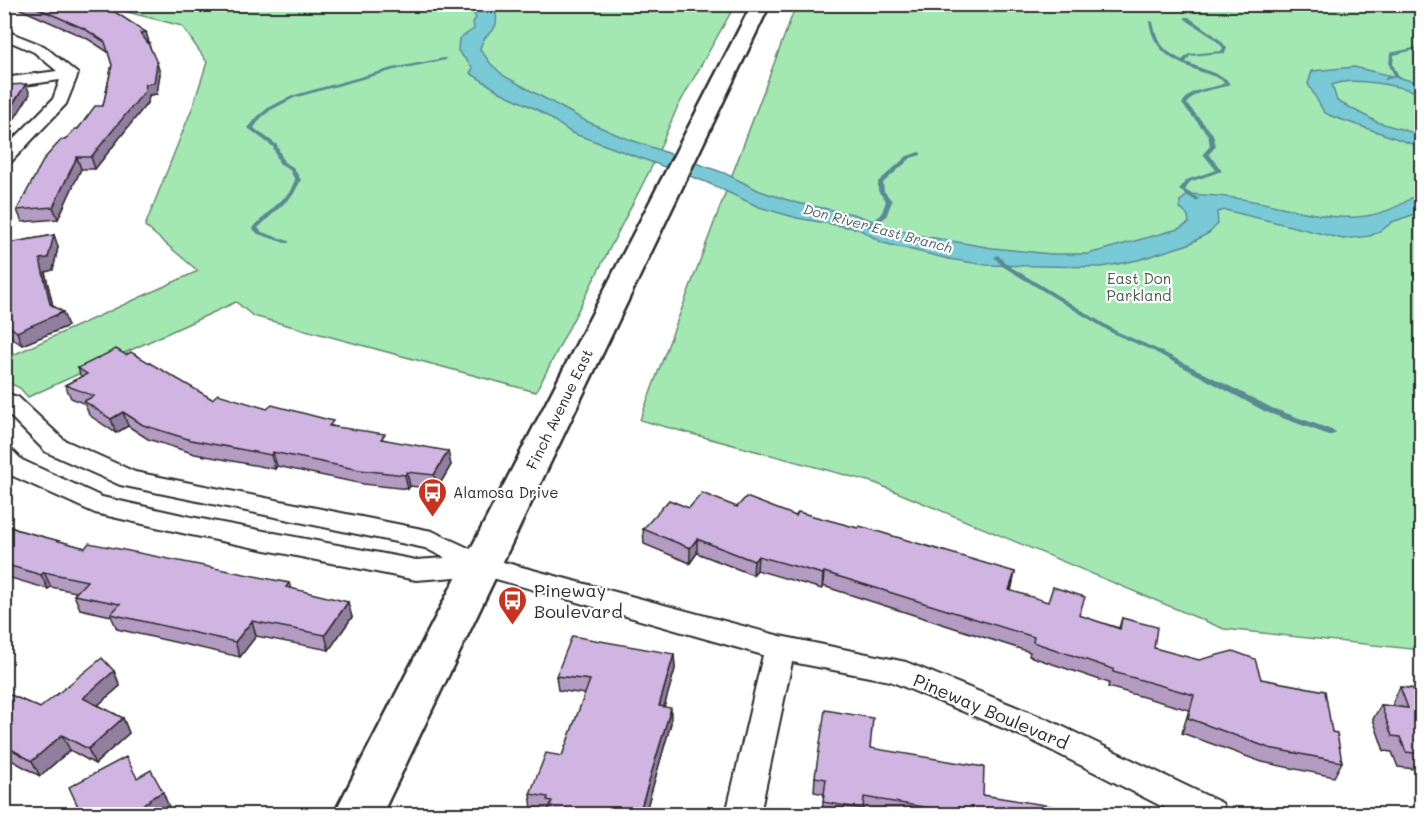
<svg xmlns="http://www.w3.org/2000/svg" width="1426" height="819" viewBox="0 0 1426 819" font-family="Mali,sans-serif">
	<rect width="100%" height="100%" fill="#fff"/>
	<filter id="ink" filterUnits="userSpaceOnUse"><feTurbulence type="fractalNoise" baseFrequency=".0167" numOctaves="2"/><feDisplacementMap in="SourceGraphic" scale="12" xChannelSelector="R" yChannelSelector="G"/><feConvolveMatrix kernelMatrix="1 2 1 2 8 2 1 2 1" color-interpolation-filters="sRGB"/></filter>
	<g filter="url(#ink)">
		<g fill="#a3e8b3" stroke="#678a6f" stroke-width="1.5">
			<path d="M100 5H735L677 108 653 164 536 392 253 316 236 302 28 397 20 388 5 381 4 359 198 271 145 226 193 106 207 62 182 26Z"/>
			<path d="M796 5H1421V650L1224 629 875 483 640 420Z"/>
		</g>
		<g fill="#7ac9d7" stroke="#5a8a92" stroke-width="1.5">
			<path d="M459 5H494C503 37 485 26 480 49L491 64 504 76 586 121 620 136 724 173 760 191 797 203 853 214 911 234 992 248 1051 254H1088L1178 229 1189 223 1188 216 1180 208V201L1189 194C1212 195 1235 197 1258 202 1319 214 1368 234 1421 191V212L1392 222 1382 230 1370 236 1343 239 1225 210 1217 212 1218 224 1209 233 1189 244 1138 260 1102 267 986 265 949 259 883 243 859 229 797 218 759 207 706 182 572 133 538 110 500 92 470 73 473 68 458 51 459 39 474 29 473 22 476 18 472 11Z"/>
			<path d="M1354 67 1421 83V93C1400 87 1352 75 1332 85L1337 101 1377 122 1421 135V147L1331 116 1324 112 1308 84 1312 71Z"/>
		</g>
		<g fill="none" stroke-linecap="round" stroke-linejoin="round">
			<g fill="#5a8a92" fill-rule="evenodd">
				<path d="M1185 17H1189C1202 28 1217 34 1227 48L1225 53H1223L1190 56 1186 62 1221 76 1226 79 1230 84C1216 92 1196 87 1187 104L1213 134 1216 146 1209 154 1222 171 1190 182 1185 190 1198 198 1199 199 1196 201 1179 190 1186 180 1216 170 1203 154 1210 146 1208 135 1182 104C1193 85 1207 91 1225 83 1219 77 1212 76 1204 73 1177 63 1154 54 1149 22L1151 21 1153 22C1157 42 1164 51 1182 60L1189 54 1221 51 1223 48C1213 35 1198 29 1185 19Z"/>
				<path d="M1422 46V48L1394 55 1393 65 1399 76 1385 80V78L1394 75 1389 65 1390 53Z"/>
				<path d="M444 58H446V60L395 70 294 98 271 110 261 118 254 128 277 145 284 162 293 167 301 180 293 195 258 228 262 232 289 241V243H285L258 234 253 229V227L289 193 295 180 289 169 279 163 273 147 248 128 258 116 268 108 291 96 392 68Z"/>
				<path d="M919 152 921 153V155L911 158 883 183 884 191 892 201 886 217 871 227H867V225L881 215 886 201 878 191V182L907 156Z"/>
				<path d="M997 255 999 256 1006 264 1116 331 1159 350 1272 408 1335 431 1336 433 1332 435H1329L1266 412 1155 352 1112 333 1002 266 994 257Z"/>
			</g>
			<defs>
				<g id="street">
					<path d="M4 30 44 46 78 74 66 104 10 163 4 164V149L53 99 60 80 4 88V78L57 71 34 52 4 39Z"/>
					<path d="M4 393 18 397 64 440 135 472 432 531 492 559 780 636 906 662 1051 721 1222 803 1227 814H1177L1029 739 890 681 792 662 760 814H726L763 655 482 575 416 580 191 535 95 513 4 472V449L13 451 22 460 102 497 191 517 416 560 445 558 425 548 120 485 46 452 4 410Z"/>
				</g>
				<path id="secondary" d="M752 4H770L382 814H334Z"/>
			</defs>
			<use href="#street" stroke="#2b2b2b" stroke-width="4"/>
			<use href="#secondary" stroke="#2b2b2b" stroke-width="5"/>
			<use href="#street" fill="#fff" fill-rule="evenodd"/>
			<use href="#secondary" fill="#fff" fill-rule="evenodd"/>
		</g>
		<g fill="#b39bc2" stroke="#2b2b2b" stroke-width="1.5">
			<path d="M9 4H100L101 7 149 42H148L160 73 157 94 149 95 148 102 95 169H81L58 219 22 222 17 210 65 140 103 106 112 65 108 52 88 39Z"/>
			<path d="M54 235 58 247 53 270 45 272 53 306 68 326 22 345 13 339 4 323V244Z"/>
			<path d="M78 368 212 399 267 409 386 440 451 465 437 489 410 486 408 489 363 484 277 466 275 469 195 454 148 439 128 426 116 433 89 415 85 404 71 398 65 385 81 377Z"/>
			<path d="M737 507 796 516 1015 572 1011 591 1079 616 1119 628 1122 618 1154 648 1261 679 1332 732 1342 762 1334 777 1262 762 1182 733 1189 710 1108 687 1109 683 1029 656 1030 652 823 586 822 589 757 570 753 575 697 553 690 563 644 544 643 529 689 508Z"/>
			<path d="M4 524 18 530 85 548 289 583 291 588 352 617 329 650 256 636 240 657 117 629 111 616 80 609 74 595 76 592 51 587 48 589 4 576Z"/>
			<path d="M674 654 675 669 664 707 671 723 645 814H547L548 811 532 808 530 794 562 756 585 694 558 690 556 676Z"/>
			<path d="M114 671 120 686 98 705 123 718 129 733 95 764 70 750 40 776 4 756V692L40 708Z"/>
			<path d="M1400 687 1422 690V770L1398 767 1392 752 1384 751 1373 719 1381 705 1394 706 1393 702Z"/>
			<path d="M870 748 983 795 1069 814H876L863 812 862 814H822L824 794 814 792 815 777Z"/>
		</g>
		<g fill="#927e9e" stroke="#2b2b2b" stroke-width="1.5">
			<path d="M146 32 149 42 143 43 140 33Z"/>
			<path d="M157 63 160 73 157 94 149 95 148 102 95 169 91 157 146 84Z"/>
			<path d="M26 84 30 94 15 118 4 128V113Z"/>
			<path d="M77 157 81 169 58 219 53 207Z"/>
			<path d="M54 235 58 247 53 270 45 272 55 316 63 312 68 326 22 345 17 332 40 259Z"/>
			<path d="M123 412 128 426 116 433 111 419Z"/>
			<path d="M448 451 451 465 437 489 434 475Z"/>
			<path d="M273 452 277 466 275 469 271 455Z"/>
			<path d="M407 472 410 486 408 489 405 475Z"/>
			<path d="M697 539V553L690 563V548Z"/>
			<path d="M758 556 757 570 753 575 754 561Z"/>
			<path d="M44 572 51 587 48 589 41 575Z"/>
			<path d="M824 572 823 586 822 589 823 574Z"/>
			<path d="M1015 572 1012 586 1006 605 1009 590Z"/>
			<path d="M348 602 352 617 329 650 325 635Z"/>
			<path d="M252 621 256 636 240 657 235 642Z"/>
			<path d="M674 654 675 669 660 721 659 706Z"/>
			<path d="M114 671 120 686 90 712 83 698Z"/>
			<path d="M671 708V723L645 814H639Z"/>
			<path d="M123 718 129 733 95 764 88 749Z"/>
			<path d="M62 735 70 750 40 776 32 761Z"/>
			<path d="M163 792 169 807 156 814H157H125L149 799Z"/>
			<path d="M85 809 88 814H82L80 811Z"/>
		</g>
		<g fill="#d0b4e2" stroke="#2b2b2b" stroke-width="1.5">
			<path d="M28 4H96L94 5 115 12 146 32 140 33 148 43 157 63 154 83 146 84 145 91 91 157H77L53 207 17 210 44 159 61 140H65L75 129H78L95 106H103L112 65 105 42 85 29Z"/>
			<path d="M4 79H6L8 85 26 84 11 107 4 113Z"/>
			<path d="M54 235 48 258 40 259 50 304 63 312 17 332 8 325 4 320V244Z"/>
			<path d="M116 349 126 355 131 352 212 399 218 394 267 409 272 405 333 421 329 426 385 434 381 439 448 451 434 475 407 472 405 475 360 470 273 452 271 455 191 440 143 425 123 412 111 419 84 401 94 396 65 385 87 374 78 368Z"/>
			<path d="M702 493 737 507 746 497 796 516 798 512 858 528 859 526 1015 572 1009 590 1048 602 1053 587 1085 597 1079 615 1120 629 1122 618 1157 627 1154 648 1199 660 1233 651 1255 659 1261 679 1325 691 1332 732 1337 733 1342 762 1269 748 1188 718 1194 695 1113 672V669L1033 642 1034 637 824 572 823 574 758 556 754 561 697 539 690 548 643 529 669 500 689 508Z"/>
			<path d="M4 524 18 530 85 548 89 543 289 583 286 587 348 602 325 635 252 621 235 642 111 614 120 604 74 595 87 581 44 572 41 575 4 564Z"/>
			<path d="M572 636 674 654 659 706 671 708 639 814H547L552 801 547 800 548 797 530 794 546 753 562 756 590 680 556 676Z"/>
			<path d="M102 658 114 671 83 698 123 718 88 749 62 735 32 761 4 745V692L40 708Z"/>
			<path d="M1400 687 1422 690V754L1406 752 1400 737 1392 736 1381 705 1408 708Z"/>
			<path d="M825 710 873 718 870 748 984 767 983 795 1069 809V814H966L864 797 863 809 823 802 826 779 815 777Z"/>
			<path d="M126 757 137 778 151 770 163 792 149 799 150 801 125 814H88L85 809 80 811 69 787Z"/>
		</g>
	</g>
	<defs>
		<symbol id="bus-pin" viewBox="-11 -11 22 30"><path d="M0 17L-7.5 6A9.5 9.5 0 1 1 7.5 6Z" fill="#c8321e" stroke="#fff"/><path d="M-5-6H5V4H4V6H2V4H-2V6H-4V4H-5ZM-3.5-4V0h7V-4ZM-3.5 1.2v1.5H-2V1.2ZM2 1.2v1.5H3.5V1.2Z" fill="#fff"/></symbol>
	</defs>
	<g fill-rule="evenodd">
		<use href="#bus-pin" x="416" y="476" width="33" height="45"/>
		<use href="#bus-pin" x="496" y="584" width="33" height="45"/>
	</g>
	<g text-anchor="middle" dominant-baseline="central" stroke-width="4.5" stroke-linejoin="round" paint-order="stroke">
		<g font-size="14" font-style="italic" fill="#476267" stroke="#fff">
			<text transform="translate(878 228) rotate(15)">Don River East Branch</text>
		</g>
		<g font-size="15" fill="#495a4d" stroke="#fff">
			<text x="1139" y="278">East Don<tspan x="1139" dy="17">Parkland</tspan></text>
		</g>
		<g font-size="15" fill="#2b2b2b" stroke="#fff">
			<text transform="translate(559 409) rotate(-64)">Finch Avenue East</text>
		</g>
		<g font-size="15" fill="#2b2b2b" stroke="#fff" text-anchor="start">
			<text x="453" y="492">Alamosa Drive</text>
		</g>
		<g font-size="18" fill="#2b2b2b" stroke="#fff" text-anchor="start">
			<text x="534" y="590">Pineway<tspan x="534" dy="21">Boulevard</tspan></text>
		</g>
		<g font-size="18" fill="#2b2b2b" stroke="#fff">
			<text transform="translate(991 711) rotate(23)">Pineway Boulevard</text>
		</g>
	</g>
	<rect width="1426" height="819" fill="none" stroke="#fff" stroke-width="24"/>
	<rect x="12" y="12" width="1402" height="795" fill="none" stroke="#2b2b2b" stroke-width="2" filter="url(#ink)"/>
</svg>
